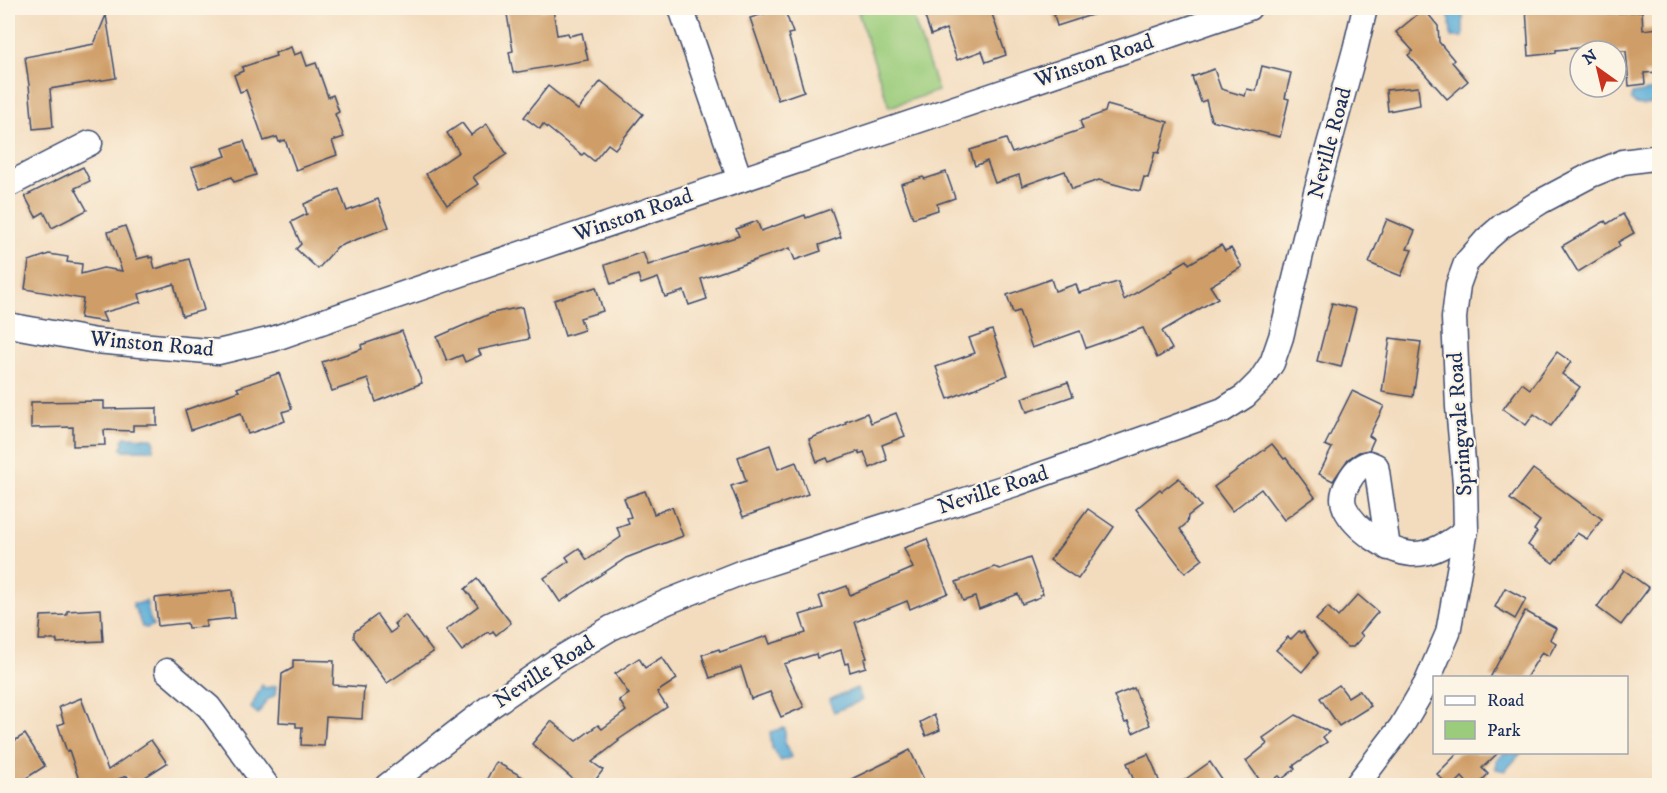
<svg xmlns="http://www.w3.org/2000/svg" width="1667" height="793" viewBox="0 0 1667 793" font-family="'IM FELL DW Pica',serif">
	<rect width="100%" height="100%" fill="#fcf5e5"/>
	<filter id="ink" filterUnits="userSpaceOnUse"><feTurbulence type="fractalNoise" baseFrequency=".0167" numOctaves="2"/><feDisplacementMap in="SourceGraphic" scale="12" xChannelSelector="R" yChannelSelector="G"/><feConvolveMatrix kernelMatrix="1 2 1 2 8 2 1 2 1" color-interpolation-filters="sRGB"/></filter>
	<filter id="wash" filterUnits="userSpaceOnUse"><feTurbulence type="fractalNoise" baseFrequency=".008" numOctaves="4" result="noise"/><feDisplacementMap in="SourceGraphic" scale="24" xChannelSelector="R" yChannelSelector="G"/><feGaussianBlur stdDeviation="1.35" result="paint"/><feColorMatrix in="noise" values="0 0 0 0 0 0 0 0 0 0 0 0 0 0 0 0 0 1.4 0 .05"/><feComposite in="paint" operator="in"/></filter>
	<g filter="url(#wash)">
		<rect width="100%" height="100%" fill="#f3dcbe"/>
		<path fill="#9bcc7c" stroke="#5b7e6d" stroke-width="1.5" d="M871 8H910L938 91 889 107 858 12Z"/>
		<g fill="#5daed8" stroke="#3c6e9b" stroke-width="1.5">
			<path d="M1457 10 1463 11V37H1451L1450 19 1448 17 1450 12Z"/>
			<path d="M1654 90 1657 93 1656 102C1647 104 1637 108 1631 100L1632 94Z"/>
			<path d="M125 437 152 438 154 440 153 450H123L121 449 123 443 122 440Z"/>
			<path d="M146 601 150 619 154 625 147 628 142 627 136 610 133 608V603L137 604Z"/>
			<path d="M262 685 265 688 276 686 275 695 266 701 258 714 251 708Z"/>
			<path d="M857 688 862 700 834 712 829 700Z"/>
			<path d="M783 728 785 729V743L791 757 781 761 772 748 770 732Z"/>
			<path d="M1504 753H1521L1505 771 1496 769V760Z"/>
		</g>
		<g id="blocks">
			<g fill="#cf9e67">
				<path d="M506 8H541V11L553 9 557 35 568 33 569 36 582 33 588 60 513 73 509 52 513 51Z"/>
				<path d="M784 8 793 33 788 34 804 91 778 100 750 18Z"/>
				<path d="M922 8H990L1006 55 986 62 982 51 957 60 946 29 931 35Z"/>
				<path d="M1052 8H1103L1104 11 1057 26Z"/>
				<path d="M1554 8V11L1608 8V14L1642 11 1643 30 1659 28V72L1644 73 1645 84 1629 86 1626 51H1589L1588 47 1556 50V53L1529 56 1526 9Z"/>
				<path d="M1424 9 1438 26 1439 42 1454 60 1452 62 1468 81 1447 99 1408 55 1413 51 1396 32Z"/>
				<path d="M106 15 116 78 50 89 53 127 33 129 29 85 25 57 94 44Z"/>
				<path d="M291 47 294 55 302 52 307 66 316 63 328 97 333 95 339 112 335 114 344 137 332 141 337 155 296 170 285 140 279 142 277 137 264 141 246 90 240 92 234 75 243 71 242 67 276 56 275 53Z"/>
				<path d="M1262 66 1291 73 1285 98 1289 99 1280 137 1211 120 1206 100 1201 102 1192 77 1214 69 1221 89 1245 96 1247 89 1256 91Z"/>
				<path d="M601 81 643 114 615 149 608 144 594 161 584 153 582 155 543 124 540 129 524 117 548 86 578 110Z"/>
				<path d="M1418 87 1420 105 1388 111 1386 90Z"/>
				<path d="M1107 105 1168 122 1159 153 1155 152 1148 178 1144 177 1140 191 1099 180 1072 189 1065 171 1022 186 1019 175 995 183 987 161 975 166 970 150 1006 139 1012 153 1083 129 1080 121 1105 112Z"/>
				<path d="M462 123 471 135 487 124 507 154 473 177 478 184 447 205 426 174 459 152 447 133Z"/>
				<path d="M244 141 256 175 234 182 232 177 200 188 192 167 226 156 223 148Z"/>
				<path d="M83 167 90 181 75 188 87 210 52 228 44 212 36 217 25 196Z"/>
				<path d="M946 172 955 198 937 204 938 210 913 218 901 184 923 177 925 179Z"/>
				<path d="M339 189 347 211 378 199 389 227 337 247 318 269 296 249 301 244 291 222 307 214 304 204Z"/>
				<path d="M831 209 841 237 819 245 821 251 795 260 790 248 701 279 707 299 689 305 684 291 665 297 658 278 641 284 638 275 611 284 605 265 643 252 648 265 739 236 736 229 757 221 761 231 805 215 806 218Z"/>
				<path d="M1623 214 1634 233 1618 242 1620 246 1578 272 1562 246 1605 221 1607 224Z"/>
				<path d="M1387 219 1415 231 1407 249 1412 250 1401 276 1369 263Z"/>
				<path d="M125 226 137 259 149 256V258L152 257 155 269 189 259 204 310 182 316 174 284 139 294 141 302 102 313 106 322 80 318 83 299 25 289 29 261 49 254 68 257 67 262 82 264 81 274 103 268 122 271 108 232Z"/>
				<path d="M1221 245 1225 251 1231 248 1242 267 1210 286 1218 298 1162 331 1172 349 1157 358 1143 328 1086 348 1080 331 1032 348 1019 311 1013 313 1007 295 1051 279 1055 291 1076 284 1079 293 1118 282 1124 300 1173 271 1172 269 1187 260 1189 264Z"/>
				<path d="M596 287 603 311 580 318 584 330 565 336 554 300Z"/>
				<path d="M1332 303 1356 309 1341 367 1317 361Z"/>
				<path d="M522 307 529 339 478 350 481 355 465 362 462 355 447 361 437 337 492 313Z"/>
				<path d="M992 330 1008 375 948 399 936 367 975 353 969 338Z"/>
				<path d="M402 331 422 383 376 402 368 379 332 391 322 362 362 349 361 345Z"/>
				<path d="M1390 338 1421 342 1413 397 1382 392Z"/>
				<path d="M1557 352 1571 362 1562 374 1580 387 1551 426 1534 414 1526 425 1503 409 1522 383 1530 389Z"/>
				<path d="M279 373 292 409 282 412 285 421 248 434 241 413 191 430 185 410 239 391 237 388Z"/>
				<path d="M1068 382 1073 396 1027 412 1022 398Z"/>
				<path d="M1352 391 1384 406 1369 436 1374 439 1369 450 1359 452 1348 459 1333 481 1319 474 1332 448 1325 445Z"/>
				<path d="M104 401V409L157 408V425H133V431L104 430 105 445 73 446V427L31 428V402Z"/>
				<path d="M867 413 871 423 896 413 905 436 882 445 887 460 870 468 864 452 859 454V451L829 462 827 458 817 462 809 439 846 424 845 422Z"/>
				<path d="M1272 444 1284 459 1286 458 1315 497 1284 520 1261 489 1232 511 1214 487Z"/>
				<path d="M770 445 778 469 796 462 808 494 743 517 731 486 746 481 738 457Z"/>
				<path d="M1533 469 1602 519 1587 539 1577 533 1558 559 1557 558 1553 563 1528 545 1537 532 1534 530 1540 521 1510 499Z"/>
				<path d="M1179 478 1201 506 1188 516 1187 523 1180 529 1203 559 1185 573 1136 509 1160 489 1162 491Z"/>
				<path d="M645 491 654 514 672 507 683 536 626 558 560 602 544 578 569 561 566 557 579 548 587 560 621 537 617 528 629 524 627 518 631 517 624 498Z"/>
				<path d="M1088 509 1114 527 1078 579 1050 560Z"/>
				<path d="M927 539 948 593 910 609 907 601 855 622 867 658 864 659 866 667 850 672 848 663 845 664 841 650 817 658 816 654 784 664 804 707 781 717 770 692 751 699 741 667 710 678 702 655 719 649 720 652 767 636 770 644 806 633 800 615 823 608 819 596 847 586 850 595 913 568 904 548Z"/>
				<path d="M1030 558 1043 594 1040 595V597L1022 604 1018 594 979 609 975 597 963 601 956 582 994 567 1000 569Z"/>
				<path d="M1624 570 1649 588 1621 625 1597 607Z"/>
				<path d="M477 579 511 623 496 635 493 631 490 634 488 632 462 651 446 630 478 606 465 589Z"/>
				<path d="M1505 588 1526 599 1515 619 1495 607Z"/>
				<path d="M232 590 235 618 206 621V627L188 628 187 623 158 626 155 598Z"/>
				<path d="M1358 595 1378 612 1360 633 1363 636 1353 647H1347L1316 620 1328 607 1338 617Z"/>
				<path d="M101 609 103 641 57 643V640H39L41 616 67 615V611Z"/>
				<path d="M1525 611 1556 628 1550 639 1556 643 1549 656 1542 652 1526 678H1490Z"/>
				<path d="M377 615 390 633 397 628 394 624 405 615 433 652 387 683 354 638V632Z"/>
				<path d="M1299 631 1301 633 1303 631 1318 653 1302 672 1276 650 1288 637 1291 639Z"/>
				<path d="M662 657 677 679 657 692 667 707 618 740 619 741 592 762 603 770 591 786H581L532 744 551 721 576 741 598 725 602 729 626 711 619 700 629 694 615 674 639 658 645 668Z"/>
				<path d="M293 660 334 661 333 685 364 687 362 719 326 717 324 746 301 745 302 727H296V723L279 722 282 674 293 668Z"/>
				<path d="M1339 685 1348 697 1359 690 1371 706 1339 726 1320 698Z"/>
				<path d="M1134 688 1150 725 1133 733 1128 722 1125 723 1114 696Z"/>
				<path d="M81 698 108 770 151 740 167 763 133 785 127 776 98 786H81L69 750 67 752 58 725 64 723 59 707Z"/>
				<path d="M934 715 940 730 926 736 920 722Z"/>
				<path d="M1296 715 1329 732 1323 737 1327 742 1293 766 1295 769 1282 779 1279 776 1264 786 1246 761 1267 744 1263 738Z"/>
				<path d="M25 734 45 766 14 786H8V745Z"/>
				<path d="M910 750 927 786H837L895 758Z"/>
				<path d="M1458 753H1498L1482 768 1488 774 1477 786H1470L1462 777 1453 786H1449L1437 774Z"/>
				<path d="M1148 754 1154 767 1161 786H1136L1127 763Z"/>
				<path d="M496 762 539 786H483Z"/>
				<path d="M1210 762 1226 786H1176Z"/>
			</g>
		</g>
	</g>
	<g filter="url(#ink)">
		<use href="#blocks" fill-opacity="0" stroke="#3b496c" stroke-width="1.5"/>
		<g fill="none" stroke-linecap="round" stroke-linejoin="round">
			<defs>
				<g id="minor">
					<path d="M681 8 740 180"/>
					<path d="M8 185 90 143"/>
					<path d="M8 325 96 341 218 352 273 339C597 225 924 121 1249 8"/>
					<path d="M1388 548 1377 471 1376 466 1369 463C1359 466 1354 472 1349 481 1344 489 1341 499 1345 508 1355 529 1388 552 1412 554 1432 555 1451 542 1466 530"/>
					<path d="M167 671 209 707 267 786"/>
					<path d="M387 786 491 706 556 661 611 628 667 602 745 571 1015 484 1151 436 1223 410 1245 396 1260 381 1272 363 1281 337 1316 192 1355 50 1365 8"/>
					<path d="M1356 786 1401 727 1426 684 1448 633 1466 530 1465 483 1458 407 1454 318 1458 285 1466 263 1487 239 1502 226 1540 202 1591 175 1623 162 1660 157"/>
				</g>
			</defs>
			<use href="#minor" stroke="#3b496c" stroke-width="27"/>
			<use href="#minor" stroke="#fff" stroke-width="24"/>
		</g>
	</g>
	<g text-anchor="middle" dominant-baseline="central" stroke-width="4.5" stroke-linejoin="round" paint-order="stroke">
		<g font-size="22" fill="#1b2f5e" stroke="#fcf5e5">
			<text transform="translate(1094 61) rotate(-19)">Winston Road</text>
			<text transform="translate(1330 143) rotate(-75)">Neville Road</text>
			<text transform="translate(633 215) rotate(-19)">Winston Road</text>
			<text transform="translate(152 344) rotate(5)">Winston Road</text>
			<text transform="translate(1460 424) rotate(-94)">Springvale Road</text>
			<text transform="translate(993 490) rotate(-18)">Neville Road</text>
			<text transform="translate(544 672) rotate(-33)">Neville Road</text>
		</g>
	</g>
	<rect width="1667" height="793" fill="none" stroke="#fcf5e5" stroke-width="30"/>
	<rect x="1433" y="676" width="195" height="78" fill="#fcf5e5" stroke="#a2a6af" stroke-width="1.5"/>
	<rect x="1445" y="696" width="30" height="9" fill="#ffffff" stroke="#a2a6af" stroke-width="1.5"/>
	<text x="1487" y="706" font-size="18" fill="#1b2f5e">Road</text>
	<rect x="1445" y="721" width="30" height="18" fill="#9bcc7c" stroke="#a2a6af" stroke-width="1.5"/>
	<text x="1487" y="736" font-size="18" fill="#1b2f5e">Park</text>
	<g transform="translate(1598 69) rotate(326)"><circle r="28" fill="#fcf5e5" stroke="#a2a6af" stroke-width="1.5"/>
	<path d="M0-4.5L10 22L0 15L-10 22Z" fill="#c8321e"/>
	<text y="-9" font-size="16" font-weight="bold" text-anchor="middle" fill="#1b2f5e">N</text>
	</g>
</svg>
